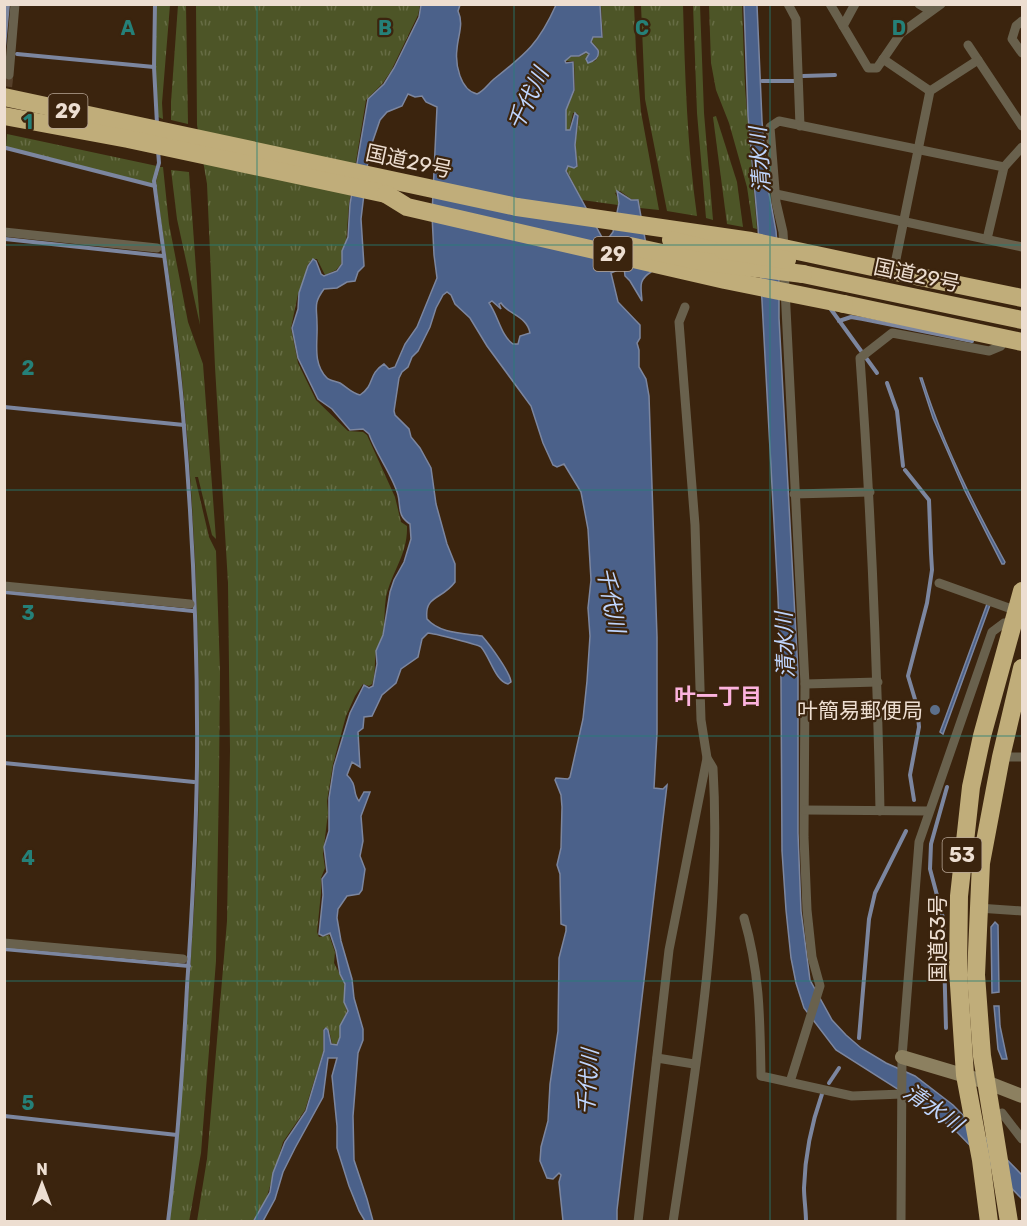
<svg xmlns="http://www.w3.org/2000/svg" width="1027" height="1226" viewBox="0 0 1027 1226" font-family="Rubik,'Noto Sans JP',sans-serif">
	<defs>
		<pattern id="grass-tufts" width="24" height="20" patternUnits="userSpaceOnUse" patternTransform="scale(1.5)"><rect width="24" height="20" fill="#4d5527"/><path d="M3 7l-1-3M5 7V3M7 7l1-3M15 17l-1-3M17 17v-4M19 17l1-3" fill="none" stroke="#676d45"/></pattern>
	</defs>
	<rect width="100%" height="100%" fill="#3b240e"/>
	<g fill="url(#grass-tufts)">
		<path d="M156 5H170L162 103 163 119 158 117 155 67Z"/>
		<path d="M178 5H186L188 124 171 120V102Z"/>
		<path d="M196 5H420L418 15 391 71 382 84 366 100 349 204 346 243 342 251 341 264 336 270 325 275 317 259H312L307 266 304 281 298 294 291 328 298 363 316 400 348 431 363 432 367 435 395 497 401 522 407 526C408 554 392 571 386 597 384 609 385 622 383 634 381 640 377 646 376 652 374 663 376 673 372 684L369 686 363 684 355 696 346 716 333 764 327 801 328 813 323 854 325 868 321 878V893L317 932 319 937 329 935 335 952 334 963 345 984 344 1002 347 1011 340 1026V1037L336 1045 332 1043 329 1030 326 1028 323 1029V1052L305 1110 283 1142 265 1203 252 1222 197 1221 207 1159 227 921 230 751 228 583 215 367 207 184 197 125Z"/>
		<path d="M601 5H634L636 51 641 112 659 210 640 208 639 200 631 199 620 191 615 193 619 200 618 205 582 200 567 171 568 166 575 168 578 166 575 145 579 117 577 113H573L569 131 566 130V110L575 90 574 61H565L571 56 579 57 588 52 587 63 595 61 598 57 599 50 592 42 593 38 603 37Z"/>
		<path d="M641 5H683C685 75 687 146 697 216L667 211 645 99Z"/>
		<path d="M693 5H700L704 113 713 220 706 218 697 113Z"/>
		<path d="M709 5H742L745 88 757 229 753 228 747 187 729 123 716 90 711 63Z"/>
		<path d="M716 116 737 182 743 227 727 224 713 117Z"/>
		<path d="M7 134 157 166 153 184 6 147Z"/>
		<path d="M160 167H163L169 224 188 322 203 364 216 539 212 535 198 477H195L209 537 216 551 220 672 219 780 216 961 201 1153 189 1222 169 1221C179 1143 184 1065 189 987 194 913 199 840 199 767 200 645 195 521 184 400 178 327 165 254 156 182Z"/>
		<path d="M171 170 189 172 200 325 177 219Z"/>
	</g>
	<g fill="#4b618a" stroke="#7c869f" stroke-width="1.5" fill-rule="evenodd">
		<path d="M421 5H460L458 11C464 24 458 35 457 49 455 64 460 90 477 94 484 91 488 84 494 79 527 53 539 43 556 5H600L602 37H593L591 42 598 50C600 58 594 61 588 63L586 59 589 54 586 52 579 56H571L565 61 566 63 573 62 574 90 566 110V130H570L575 113 578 116 575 145 577 166 574 168 568 166 566 171 604 241 607 240 613 232 619 203 617 191 631 200H638L651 272C638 280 641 287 642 301L630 281 625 276 624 267 611 273 618 302 640 325V338L637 343 639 350V367L646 379 649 396 657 637V733L654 788 663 789 667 785 617 1210V1221H563L559 1182 561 1175 559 1173 553 1179 547 1178 540 1161 541 1147 548 1121 550 1084 558 1031 559 958 566 931V926L561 924 560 874 557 865 561 848 562 807 561 795 555 780 556 778 568 779 570 777 583 719 587 681 590 636 588 608 591 580 588 529 581 492 564 464 557 467 553 465 543 443 531 406 487 346 470 318 455 304 451 295 447 292 443 295 436 308 430 327 418 351 412 357 408 367 402 372 399 378 394 411 395 415 409 429 411 437 420 448 431 468 436 504 447 544 455 564V582C442 600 424 595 427 619 440 634 464 633 482 636 490 645 510 672 511 682L508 684C495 681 490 657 481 647 479 645 433 633 428 633L422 639 418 657 401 669 396 683 382 695 372 716 364 717 363 728 358 732 360 767 352 762 347 775C358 785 352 793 359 801L364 792H370L361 816 363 841 360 856 365 869 362 890 359 894 347 896 338 909 337 918 341 941 352 979 354 998 363 1029V1040L358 1053 353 1116 354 1160 367 1199 373 1221H365L359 1211 349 1186 337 1148V1126L332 1076 337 1058H328L323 1097 295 1148 283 1172 275 1199 263 1221 253 1222 270 1192 273 1173 285 1142 306 1111 324 1051V1030L326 1028 328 1030 331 1044 337 1045 340 1037V1026L348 1011 344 1002 345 984 340 974 336 951 330 933 323 936 319 934 323 895 322 879 327 872 324 847 329 831V798L334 766 350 713 364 685 369 688 373 686 377 664 376 651 383 635 390 592 394 580 404 562 411 539 410 524C397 516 401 507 398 495 393 476 376 454 369 434L363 429 350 430 332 409 318 399 298 358 292 328 298 309 299 293 308 266 313 259 316 261 321 274 324 276 337 271 342 264V251L348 237 350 204 368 99 384 84 394 68 419 17ZM408 94 415 97 422 96 426 102 437 107 432 215 434 255 437 278 417 327 405 344 395 367 389 369 384 364C367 375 376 384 360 395 351 393 348 388 340 383 336 381 330 381 327 378 312 363 318 342 317 324 317 307 313 304 324 289L337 288 347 282 355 281 358 272 364 266 361 219 369 152 380 120 387 112 402 106ZM492 301 501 309 499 304 501 303C509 315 527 316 530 333L520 336 518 344H513C501 336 498 315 489 303Z"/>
		<path d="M744 5H757L762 121 767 182 776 231 779 271V318L798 673V833L801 911 810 980 832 1020 846 1035 861 1048 886 1063 915 1076 953 1105 1022 1175V1199L955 1130 915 1100 836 1050 804 1008 796 983 791 958 786 910 782 851 781 680 778 597 758 227 748 116Z"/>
		<path d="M920 378H922C942 442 972 503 1005 562L1004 564H1002L965 491 933 418Z"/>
		<path d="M987 604 990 605 943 734 940 732 946 716Z"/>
		<path d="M995 922 998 925 999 992 992 993 991 927Z"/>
		<path d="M994 1006H999L1000 1026 1007 1059H1002L998 1049Z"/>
	</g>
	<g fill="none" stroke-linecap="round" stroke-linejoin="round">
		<g stroke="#7c869f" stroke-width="4">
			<path d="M155 4 154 67 157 124"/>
			<path d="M4 47 8 4"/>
			<path d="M17 54 154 67"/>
			<path d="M803 76 835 75"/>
			<path d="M762 81H794"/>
			<path d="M6 148 155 186"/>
			<path d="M158 150 159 163 154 181C164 259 177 337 183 415 193 532 198 649 197 766 196 840 192 913 187 987 183 1065 178 1143 168 1222"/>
			<path d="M5 239 163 256"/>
			<path d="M830 308 877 373"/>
			<path d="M839 321 851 317 863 319 972 341"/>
			<path d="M887 383 897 411 903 466"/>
			<path d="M4 407 184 425"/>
			<path d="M905 470 929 500 931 553 932 570 927 603 908 676 917 706 919 727 910 775 914 800"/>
			<path d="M4 592 193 611"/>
			<path d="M4 763 194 782"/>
			<path d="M4 949 189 966"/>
			<path d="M946 1028 943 918 930 869 931 844 947 787"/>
			<path d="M859 1038 869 919 875 893 906 831"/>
			<path d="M829 1083 839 1068"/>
			<path d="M4 1116 177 1135"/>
			<path d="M806 1222C806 1210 804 1199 804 1188 805 1155 811 1125 822 1094"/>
		</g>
		<path stroke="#56402b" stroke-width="9" stroke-dasharray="9 4.5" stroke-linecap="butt" d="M6 100 9 75"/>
		<g stroke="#69614d" stroke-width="9">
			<path d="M788 4 796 19 800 126"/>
			<path d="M830 4 868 68H877L901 33 941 4"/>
			<path d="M919 4 931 11"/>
			<path d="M1022 21 1016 26 1012 39 1022 53"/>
			<path d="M843 26 855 4"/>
			<path d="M968 45 1022 126"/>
			<path d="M883 59 930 91"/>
			<path d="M9 75 15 4"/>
			<path d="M776 194 1022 247"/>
			<path d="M4 232 157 248"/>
			<path d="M987 239 1004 167 1022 147"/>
			<path d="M784 249 783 232 776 202 770 127 779 121 1004 167"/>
			<path d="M896 259 930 91 978 60"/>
			<path d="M784 269 805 684 804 837 807 910 812 957 820 986 790 1082"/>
			<path d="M794 494 870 492"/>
			<path d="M939 583 1017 611"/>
			<path d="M4 586 190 604"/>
			<path d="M805 684 878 682"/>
			<path d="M1001 757H1022"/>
			<path d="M805 810 929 811"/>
			<path d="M880 811C877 659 871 509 860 358L892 333 989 351 1001 346 1004 338"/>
			<path d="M978 908 1022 911"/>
			<path d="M744 918C760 973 760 1018 761 1076L852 1096 902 1094"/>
			<path d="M4 943 183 959"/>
			<path d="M657 1058 694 1064"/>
			<path d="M1002 1113 1022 1139"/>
			<path d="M638 1222 669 950 707 758"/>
			<path d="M673 1222C695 1074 722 917 713 768L707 758 701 720 695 525 679 322 685 307"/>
			<path d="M901 1222 902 1057 919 842 992 632 1004 623 1013 622"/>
		</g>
		<path stroke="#8c8060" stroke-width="14" d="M902 1057 986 1082 1022 1096"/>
		<g stroke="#c0ad7a" stroke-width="18">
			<path d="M4 97 517 207"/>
			<path d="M4 116 128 139 386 194"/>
			<path d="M891 271 1022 298"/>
			<path d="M803 274 1022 320"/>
			<path d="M844 304 1022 342"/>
			<path d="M989 1222 981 1160 965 1075 958 970 959 896 971 787 982 736 1022 591"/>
			<path d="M1009 1222 982 1056 976 975 981 863 1001 757 1022 668"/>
		</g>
		<g stroke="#c0ad7a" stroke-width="18">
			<path d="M386 194 407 207 725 280 844 304"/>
			<path d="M517 207 751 241 891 271"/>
			<path d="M671 240 735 256"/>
			<path d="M630 246 699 261 803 274"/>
			<path d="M723 250 787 260"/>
		</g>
	</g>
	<path fill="none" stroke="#258078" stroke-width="1.5" stroke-opacity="0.55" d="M257 4V1222M514 4V1222M770 4V1222M4 245H1022M4 490H1022M4 736H1022M4 981H1022"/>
	<circle fill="#5c6f8a" stroke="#3b240e" stroke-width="2" cx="935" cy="710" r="6"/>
	<g text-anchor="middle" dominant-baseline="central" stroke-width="4.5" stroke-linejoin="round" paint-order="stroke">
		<g fill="#3b240e" stroke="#b8a696" stroke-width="1.5">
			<rect x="48.5" y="94" width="39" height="34" rx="4.5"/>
			<rect x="593.5" y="237" width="39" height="34" rx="4.5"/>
			<rect x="942.5" y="838" width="39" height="34" rx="4.5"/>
		</g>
		<g font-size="20" font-weight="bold" fill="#edded1">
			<text x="68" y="111">29</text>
			<text x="613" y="254">29</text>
			<text x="962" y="855">53</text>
		</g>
		<g font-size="21" fill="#edded1" stroke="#3b240e">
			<text transform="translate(409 161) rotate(12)">国道29号</text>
			<text transform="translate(917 275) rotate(12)">国道29号</text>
			<text transform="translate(937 939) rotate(-90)">国道53号</text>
		</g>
		<g font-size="21" fill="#edded1" stroke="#3b240e" text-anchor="end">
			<text x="923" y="710">叶簡易郵便局</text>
		</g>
		<g font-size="22" font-style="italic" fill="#bfd5fd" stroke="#3b240e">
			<text transform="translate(528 99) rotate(-65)">千代川</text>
			<text transform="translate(760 160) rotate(-94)">清水川</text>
			<text transform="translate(611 600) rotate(79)">千代川</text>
			<text transform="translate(785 645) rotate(-92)">清水川</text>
			<text transform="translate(588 1082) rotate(-86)">千代川</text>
			<text transform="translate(933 1108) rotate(35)">清水川</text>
		</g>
		<g font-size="22" font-weight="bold" fill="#fcb3de" stroke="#3b240e">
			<text x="718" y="696">叶一丁目</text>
		</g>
	</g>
	<g font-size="20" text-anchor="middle" font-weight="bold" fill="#258078" stroke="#3b240e" stroke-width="4.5" stroke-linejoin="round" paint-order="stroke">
		<text x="128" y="35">A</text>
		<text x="385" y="35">B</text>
		<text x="642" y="35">C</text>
		<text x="899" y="35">D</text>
		<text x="28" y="129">1</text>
		<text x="28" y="375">2</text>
		<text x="28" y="620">3</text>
		<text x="28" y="865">4</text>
		<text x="28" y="1110">5</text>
	</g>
	<rect width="1027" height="1226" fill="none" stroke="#edded1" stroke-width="12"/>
	<g transform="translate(42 1184)" stroke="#3b240e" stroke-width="4.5" paint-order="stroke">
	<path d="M0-4.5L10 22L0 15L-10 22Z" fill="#edded1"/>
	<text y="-9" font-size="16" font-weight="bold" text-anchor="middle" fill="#edded1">N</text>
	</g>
</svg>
